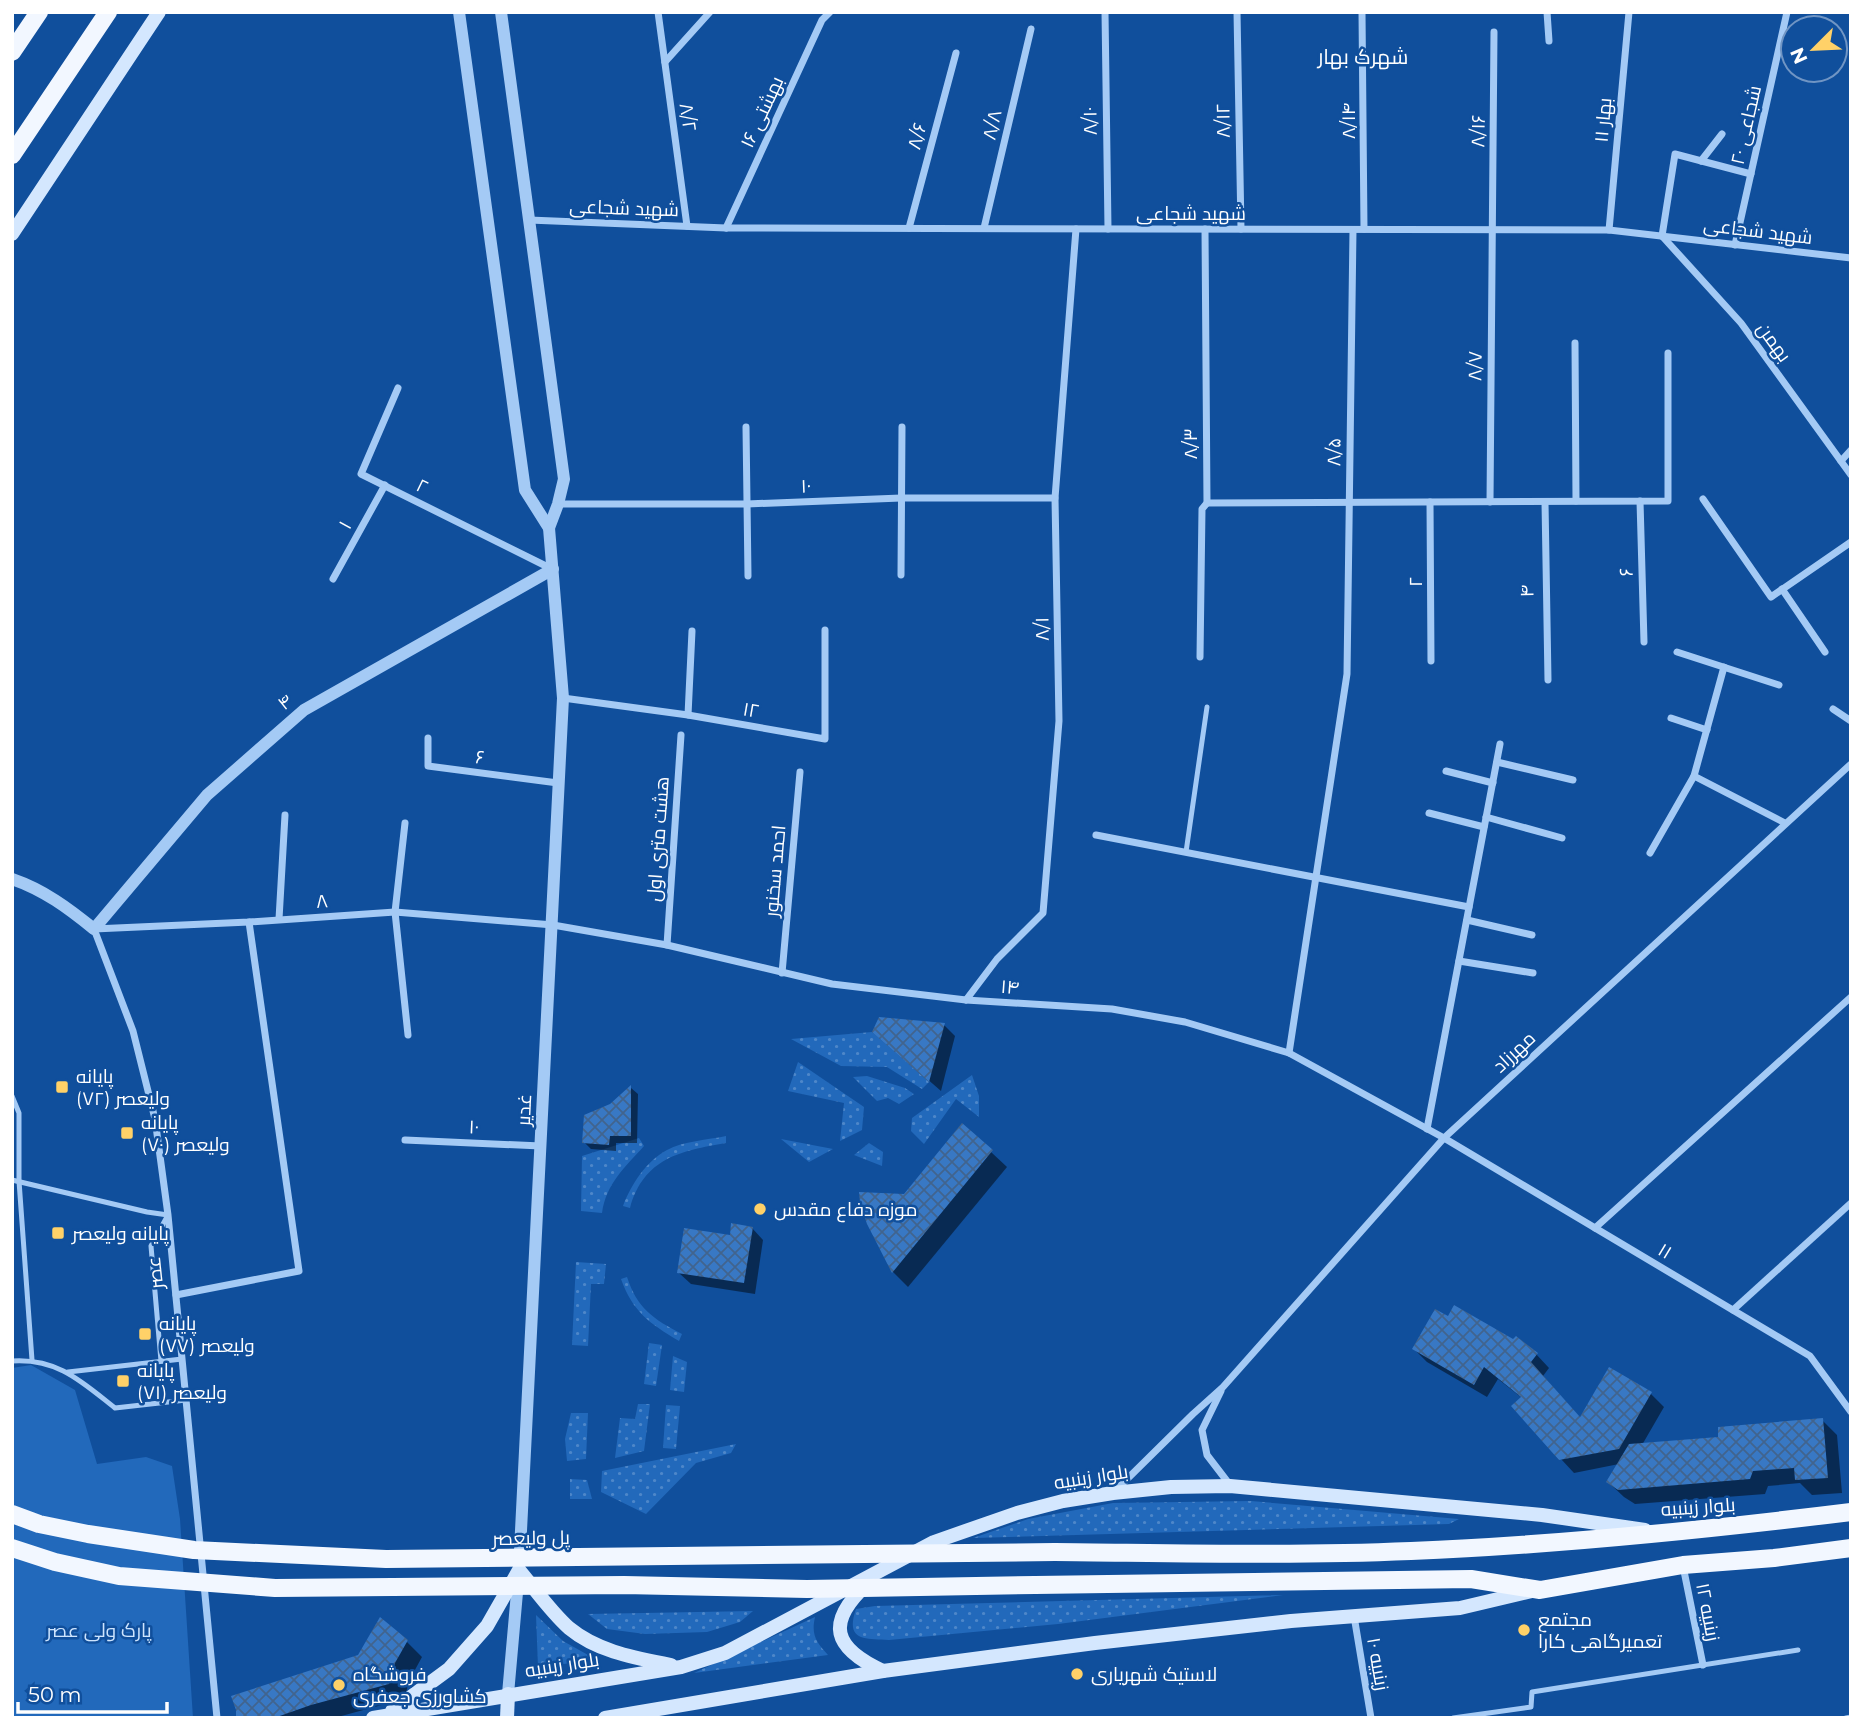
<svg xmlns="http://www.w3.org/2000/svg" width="1863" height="1730" viewBox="0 0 1863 1730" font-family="Montserrat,Cairo,sans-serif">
	<defs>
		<pattern id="grass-dots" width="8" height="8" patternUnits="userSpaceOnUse" patternTransform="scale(1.75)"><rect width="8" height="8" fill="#2269bb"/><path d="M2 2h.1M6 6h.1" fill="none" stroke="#4e87c9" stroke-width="1.8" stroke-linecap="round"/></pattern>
		<pattern id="building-cross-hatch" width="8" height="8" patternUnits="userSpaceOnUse" patternTransform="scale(1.75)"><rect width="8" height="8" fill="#3878c4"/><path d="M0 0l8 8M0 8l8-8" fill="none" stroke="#41648e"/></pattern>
	</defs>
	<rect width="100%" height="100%" fill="#104f9c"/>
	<g fill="url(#grass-dots)">
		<path d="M872 1032 929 1082 922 1089 887 1067 841 1066 791 1039Z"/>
		<path d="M798 1062 864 1107 862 1130 840 1141 844 1103 788 1091Z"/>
		<path d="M972 1075 979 1096V1117L956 1099 924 1144 911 1131 912 1118Z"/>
		<path d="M867 1076 905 1088 914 1094 899 1104 888 1098 877 1101 853 1077Z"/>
		<path d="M726 1136V1143C680 1151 644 1158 630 1208L623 1206C631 1185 646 1161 667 1150 683 1141 708 1140 726 1136Z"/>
		<path d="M639 1138 644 1146C625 1167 606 1184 602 1213L581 1211 582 1156Z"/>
		<path d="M781 1139 833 1149 809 1162Z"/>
		<path d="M869 1143 883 1152 882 1166 854 1155Z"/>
		<path d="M576 1262 606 1264 604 1284H591L588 1346 572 1345Z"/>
		<path d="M627 1277C637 1308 653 1319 682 1334L679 1341C649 1323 633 1312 621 1279Z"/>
		<path d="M649 1343 662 1345 656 1386 644 1384Z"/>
		<path d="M673 1356 687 1362 684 1392 670 1390Z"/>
		<path d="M638 1404H650L644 1451 615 1458 620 1418 635 1419Z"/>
		<path d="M666 1405 680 1406 676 1449 663 1448Z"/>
		<path d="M571 1413H588L586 1459 567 1461 565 1439Z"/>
		<path d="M736 1444 731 1453 696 1463 646 1514 601 1492 602 1471Z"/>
		<path d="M570 1479 587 1480 592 1499H570Z"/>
		<path d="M1251 1501 1459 1519 1449 1524 973 1538 1028 1519 1113 1503Z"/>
		<path d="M1283 1595 1058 1624 889 1640C864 1639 845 1641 856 1609L875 1606Z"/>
		<path d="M753 1611 740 1622 707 1632 645 1634 607 1629 588 1614Z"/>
		<path d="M536 1615 563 1641 597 1660 538 1667Z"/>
		<path d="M815 1617C811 1635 816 1642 828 1655L694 1673Z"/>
	</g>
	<path fill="#2269bb" d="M31 1365 75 1390 97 1464 146 1457 172 1466 180 1519 193 1718H12V1368Z"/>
	<g fill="#0007">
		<path d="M944 1025 955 1036 941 1091 886 1043Z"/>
		<path d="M631 1088 638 1094 637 1143H616V1151L591 1149 584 1142 611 1105Z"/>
		<path d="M991 1152 1007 1167 908 1287 893 1272 869 1223 905 1195Z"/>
		<path d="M752 1228 763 1240 755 1294 691 1284 679 1273 731 1237Z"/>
		<path d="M1414 1349 1536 1354 1549 1368 1543 1376 1581 1419 1651 1394 1664 1407 1642 1445 1720 1438 1822 1420 1837 1435 1842 1493 1812 1495 1800 1483 1768 1486 1765 1494 1635 1504 1624 1497 1608 1482 1619 1464 1574 1473 1561 1459 1522 1398 1498 1379 1487 1397 1427 1362Z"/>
		<path d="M407 1642 422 1657 410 1679 404 1699 334 1718H238Z"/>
	</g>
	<g fill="url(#building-cross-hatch)">
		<path d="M879 1017 945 1023 929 1082 872 1032Z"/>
		<path d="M631 1085V1136H610L609 1145 582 1143 584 1115 610 1104Z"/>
		<path d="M962 1123 993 1150 892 1273 867 1224 860 1203 859 1192 904 1194Z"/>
		<path d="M731 1223 753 1227 744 1283 677 1273 684 1228 730 1235Z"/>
		<path d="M1454 1305 1513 1339 1516 1336 1538 1353 1531 1362 1580 1417 1609 1367 1652 1392 1619 1449 1559 1460 1511 1406 1521 1397 1484 1367 1474 1385 1412 1349 1435 1309 1448 1316Z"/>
		<path d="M1823 1418 1828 1478 1795 1480 1794 1468 1753 1471 1750 1479 1618 1490 1606 1482 1629 1444 1718 1437V1427Z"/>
		<path d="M380 1617 408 1640 395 1663 389 1684 311 1705 274 1718H236V1710L231 1696 358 1655Z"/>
	</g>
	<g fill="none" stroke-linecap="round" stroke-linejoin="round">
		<g stroke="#a4caf5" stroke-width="5">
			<path d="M1186 852 1207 707"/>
			<path d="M12 1096 19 1113V1181L32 1360"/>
			<path d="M12 1180 147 1212 168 1215 151 1246 161 1361"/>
			<path d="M12 1361C58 1358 82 1382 115 1408L186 1400"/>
			<path d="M68 1372 182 1359"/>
			<path d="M1453 1718 1531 1707 1532 1692 1798 1650"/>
			<path d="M1846 1718 1851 1717"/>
		</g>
		<g stroke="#a4caf5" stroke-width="7">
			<path d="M658 12 687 226"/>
			<path d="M1105 12 1108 229"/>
			<path d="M1237 12 1241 229"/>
			<path d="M1362 12 1364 229"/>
			<path d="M1547 12 1549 41"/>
			<path d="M665 62 710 12"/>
			<path d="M1701 161 1722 134"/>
			<path d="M529 220 726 228 1609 230 1851 258"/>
			<path d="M726 228 822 20 830 12"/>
			<path d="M909 228 956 53"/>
			<path d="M984 228 1031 29"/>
			<path d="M1609 230 1629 12"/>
			<path d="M1662 236 1741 323 1851 475"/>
			<path d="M1662 236 1675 154 1751 174"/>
			<path d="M1735 245 1787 12"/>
			<path d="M1575 343 1576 501"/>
			<path d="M398 388 361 474 552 569"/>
			<path d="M746 427 748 576"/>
			<path d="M1841 461 1851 450"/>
			<path d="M1703 499 1771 597 1851 542"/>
			<path d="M1640 501 1644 642"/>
			<path d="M1430 502 1431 661"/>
			<path d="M1490 502 1494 32"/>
			<path d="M1545 502 1548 680"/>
			<path d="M1207 503 1668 501V353"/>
			<path d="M558 504H747L901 498H1055"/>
			<path d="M901 575 902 427"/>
			<path d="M333 579 385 485"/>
			<path d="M1782 589 1825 652"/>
			<path d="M1677 652 1779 685"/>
			<path d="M1200 657 1202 509 1207 503 1205 229"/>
			<path d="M563 698 688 715 825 739V630"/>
			<path d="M1833 709 1851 721"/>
			<path d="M688 715 692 631"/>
			<path d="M1671 718 1707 730"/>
			<path d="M428 738V766L558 783"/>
			<path d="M1497 762 1573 780"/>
			<path d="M1446 771 1493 783"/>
			<path d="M1694 776 1785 823"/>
			<path d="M1429 813 1484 827"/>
			<path d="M1486 817 1562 838"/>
			<path d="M405 823 395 912 408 1035"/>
			<path d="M1096 835 1469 907"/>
			<path d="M1650 853 1694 776 1724 667"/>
			<path d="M279 919 285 815"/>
			<path d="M1467 920 1532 935"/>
			<path d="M667 945 681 735"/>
			<path d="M1459 961 1533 973"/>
			<path d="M782 973 800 772"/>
			<path d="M966 1000 997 959 1043 913 1059 721 1055 498 1076 229"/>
			<path d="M1289 1053 1347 674 1353 230"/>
			<path d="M1427 1129 1500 744"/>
			<path d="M405 1140 541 1146"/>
			<path d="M1595 1228 1851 997"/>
			<path d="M176 1295 299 1271 249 922"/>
			<path d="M1733 1310 1851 1203"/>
			<path d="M1221 1391 1202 1430 1207 1455 1230 1485"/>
			<path d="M1116 1490 1193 1414 1223 1387 1444 1138 1851 764"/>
			<path d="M1683 1566 1703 1665"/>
			<path d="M1354 1616 1371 1718"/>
			<path d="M217 1718 168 1215 155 1119 133 1031 94 929 249 922 395 912 553 925 667 945 832 984 966 1000 1112 1009 1185 1022 1289 1053 1444 1138 1810 1356 1851 1412"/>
		</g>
		<g stroke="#a4caf5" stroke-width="12">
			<path d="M459 12 525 490 549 528 563 698 519 1570 508 1694"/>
			<path d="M501 12 564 479 558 504 549 528"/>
			<path d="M12 879C44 890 68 908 94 929L207 795 304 710 553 569"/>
		</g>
		<g stroke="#d4e7fe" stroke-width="14">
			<path d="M12 234 159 12"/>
			<path d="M867 1584C825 1623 833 1648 883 1671"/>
			<path d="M392 1711 449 1669 487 1626 519 1570C535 1589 551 1612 569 1628 598 1652 636 1658 671 1665"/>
			<path d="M373 1718 681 1667 725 1653 934 1542 1017 1513 1063 1501 1113 1493 1171 1487 1230 1486 1542 1515 1645 1530"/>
			<path d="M507 1718 508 1694"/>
			<path d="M605 1718 883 1671 1095 1643 1291 1621 1460 1608 1532 1591"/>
		</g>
		<g stroke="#f2f7ff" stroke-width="18">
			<path d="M12 52 39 12"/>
			<path d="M12 155 108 12"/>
			<path d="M1055 1552C1174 1553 1292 1556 1411 1551 1558 1545 1705 1530 1851 1512"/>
			<path d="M1035 1585 1471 1579 1540 1590 1683 1565 1774 1558 1851 1548"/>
		</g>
		<g stroke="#f2f7ff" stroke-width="18">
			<path d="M12 1514 39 1524 88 1534 194 1550 386 1559 1055 1552"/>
			<path d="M12 1548 55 1562 119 1576 275 1588 624 1585 807 1589 1035 1585"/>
		</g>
	</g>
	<g fill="#ffd168" stroke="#104f9c" stroke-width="2.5">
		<rect x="55" y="1080" width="14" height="14" rx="3.5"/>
		<rect x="120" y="1126" width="14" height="14" rx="3.5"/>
		<circle cx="760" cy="1209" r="7"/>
		<rect x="51" y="1226" width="14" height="14" rx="3.5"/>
		<rect x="138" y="1327" width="14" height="14" rx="3.5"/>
		<rect x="116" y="1374" width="14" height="14" rx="3.5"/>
		<circle cx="1524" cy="1630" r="7"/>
		<circle cx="1077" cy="1674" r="7"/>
		<circle cx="339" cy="1685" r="7"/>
	</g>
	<g text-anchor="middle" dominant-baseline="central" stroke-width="5" stroke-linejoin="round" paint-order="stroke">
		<g font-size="19" fill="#fff" stroke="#104f9c">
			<text transform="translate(762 112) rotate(-65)">۱۶ بهشتی</text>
			<text transform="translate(688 117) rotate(82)">۸/۲</text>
			<text transform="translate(1603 120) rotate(-85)">بهار ۱۱</text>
			<text transform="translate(1090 121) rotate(-91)">۸/۱۰</text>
			<text transform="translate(1223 121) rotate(-91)">۸/۱۲</text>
			<text transform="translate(1348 121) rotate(-90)">۸/۱۴</text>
			<text transform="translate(992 125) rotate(-77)">۸/۸</text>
			<text transform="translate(1746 125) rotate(-77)">شجاعی ۲۰</text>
			<text transform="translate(1478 131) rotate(-89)">۸/۱۶</text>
			<text transform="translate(917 136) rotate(-75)">۸/۶</text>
			<text transform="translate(624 208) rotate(2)">شهید شجاعی</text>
			<text x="1191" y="213">شهید شجاعی</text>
			<text transform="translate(1758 231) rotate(7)">شهید شجاعی</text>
			<text transform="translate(1774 342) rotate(54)">بهمن</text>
			<text transform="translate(1475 366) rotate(-89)">۸/۷</text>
			<text transform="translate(1190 444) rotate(-90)">۸/۳</text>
			<text transform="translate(1334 452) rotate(-89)">۸/۵</text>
			<text transform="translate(422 486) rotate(26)">۲</text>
			<text transform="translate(806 486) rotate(-2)">۱۰</text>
			<text transform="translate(345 525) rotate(-61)">۱</text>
			<text transform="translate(1626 572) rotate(-92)">۶</text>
			<text transform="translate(1415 582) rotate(-90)">۲</text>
			<text transform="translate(1527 591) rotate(-91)">۴</text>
			<text transform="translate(1042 629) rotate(-91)">۸/۱</text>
			<text transform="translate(285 702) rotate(-39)">۴</text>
			<text transform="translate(751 710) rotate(10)">۱۲</text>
			<text transform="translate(480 757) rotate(7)">۶</text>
			<text transform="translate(658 839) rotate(-86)">هشت متری اول</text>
			<text transform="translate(775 871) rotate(-85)">احمد سخنور</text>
			<text transform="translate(322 901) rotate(-4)">۸</text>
			<text transform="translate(1010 987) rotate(4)">۱۴</text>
			<text transform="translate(1514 1052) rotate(-43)">مهرزاد</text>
			<text transform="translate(524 1110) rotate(-87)">غدیر</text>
			<text transform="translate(474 1127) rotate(2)">۱۰</text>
			<text transform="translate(1665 1251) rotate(31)">۱۱</text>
			<text transform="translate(155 1273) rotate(-96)">عصر</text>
			<text transform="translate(1091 1477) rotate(-9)">بلوار زینبیه</text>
			<text transform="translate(1698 1507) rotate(-4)">بلوار زینبیه</text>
			<text transform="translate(531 1538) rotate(-1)">پل ولیعصر</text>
			<text transform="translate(1708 1612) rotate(79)">زینبیه ۱۲</text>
			<text transform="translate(1378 1664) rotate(80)">زینبیه ۱۰</text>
			<text transform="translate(562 1665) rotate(-9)">بلوار زینبیه</text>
		</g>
		<g font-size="19" fill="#fff" stroke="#104f9c" text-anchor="start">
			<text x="76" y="1076">پایانه<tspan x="76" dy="22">ولیعصر (۷۲)</tspan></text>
			<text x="141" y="1122">پایانه<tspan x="141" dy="22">ولیعصر (۷۰)</tspan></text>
			<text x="774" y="1209">موزه دفاع مقدس</text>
			<text x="72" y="1233">پایانه ولیعصر</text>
			<text x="159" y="1323">پایانه<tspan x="159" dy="22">ولیعصر (۷۷)</tspan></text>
			<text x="137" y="1370">پایانه<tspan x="137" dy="22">ولیعصر (۷۱)</tspan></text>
			<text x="1538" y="1619">مجتمع<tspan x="1538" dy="22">تعمیرگاهی کارا</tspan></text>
			<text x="353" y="1674">فروشگاه<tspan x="353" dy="22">کشاورزی جعفری</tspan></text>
			<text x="1091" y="1674">لاستیک شهریاری</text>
		</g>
		<g font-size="19" fill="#cde4fe" stroke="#104f9c">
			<text x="99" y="1630">پارک ولی عصر</text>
		</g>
		<g font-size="21" fill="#fff" stroke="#104f9c">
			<text x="1363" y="56">شهرک بهار</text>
		</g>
	</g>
	<rect width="1863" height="1730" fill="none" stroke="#ffffff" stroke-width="28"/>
	<g transform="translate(1814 49) rotate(246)"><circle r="33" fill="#104f9c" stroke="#7095c4" stroke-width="2"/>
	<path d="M0-5L12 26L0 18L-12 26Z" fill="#ffd168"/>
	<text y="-10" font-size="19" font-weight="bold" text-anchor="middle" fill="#ffffff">N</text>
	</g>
	<path d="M18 1702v10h149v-10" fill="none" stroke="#ffffff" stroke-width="3.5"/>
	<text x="28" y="1702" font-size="21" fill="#ffffff" stroke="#104f9c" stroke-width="5" paint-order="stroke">50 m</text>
</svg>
